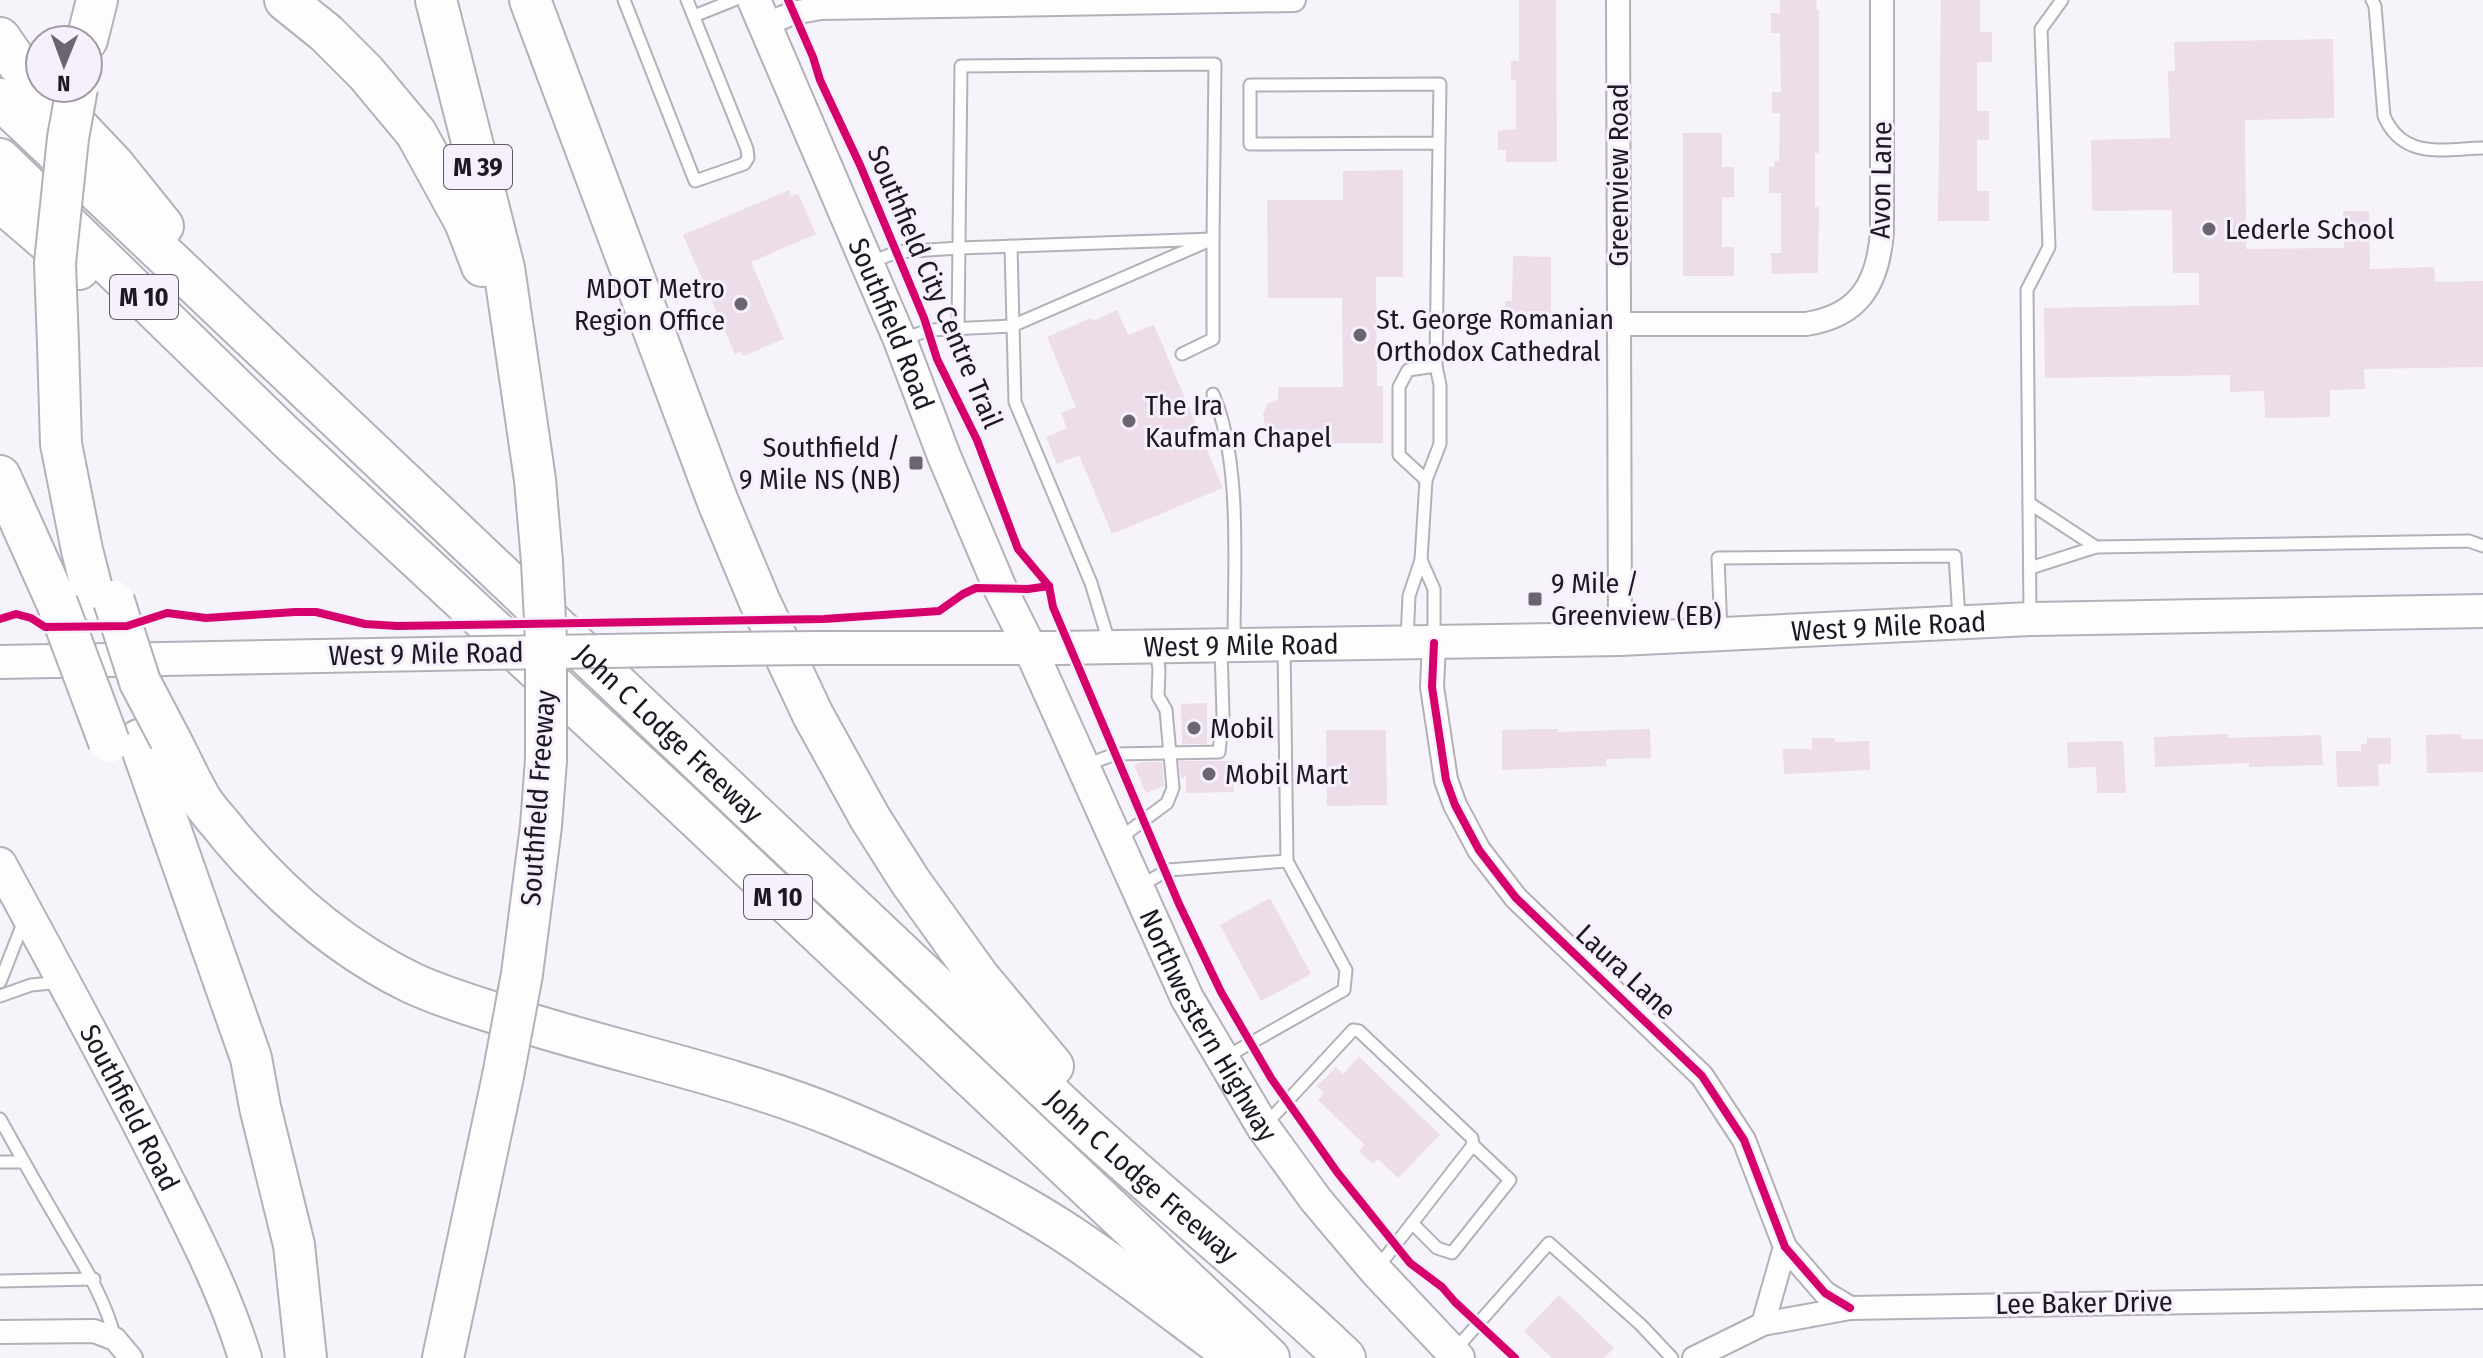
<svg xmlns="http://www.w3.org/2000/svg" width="2483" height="1358" viewBox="0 0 2483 1358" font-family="'Fira Sans Condensed',sans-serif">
	<rect width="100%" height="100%" fill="#f6f3fa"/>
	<g fill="#ecdde9">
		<path d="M1519 0H1556L1557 162H1506V150H1498V131L1516 129V80H1511V61H1519Z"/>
		<path d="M1780 0H1816L1817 10H1819V153H1815V207H1819L1818 273 1772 274 1771 253H1781V193H1769V167H1774V161H1779L1780 113H1772V92H1781L1780 33H1771V13H1780Z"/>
		<path d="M1941 0H1980V32H1992V62H1977V111H1989V140H1977V191H1989V221H1938Z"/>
		<path d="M2333 39 2334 118 2245 120 2246 249 2344 248 2343 211H2369L2370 269 2434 267 2435 282 2483 281V367L2364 369 2365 389 2330 390V417L2265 418 2264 391 2230 392V375L2045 378 2044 308 2199 305V273H2173L2172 210 2092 211 2091 140 2170 138 2168 71H2175L2174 42Z"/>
		<path d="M1683 133H1722V167H1734V197H1722V247H1734V276H1683Z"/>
		<path d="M1403 170V277H1376L1377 386H1383V443L1277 444V434L1265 425 1263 415 1267 404 1278 399V387H1343L1342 298H1268L1267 200H1343V171Z"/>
		<path d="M789 190 791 196 798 193 816 234 751 262 784 339 743 356 741 352 735 354 683 235Z"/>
		<path d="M1513 256 1551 257V321H1505V301H1512Z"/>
		<path d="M1117 310 1128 335 1154 325 1223 488 1112 534 1079 455 1057 464 1046 437 1067 428 1061 413 1076 407 1047 337 1091 318 1093 321Z"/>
		<path d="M1207 703V744H1182L1181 704Z"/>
		<path d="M1558 729V732L1650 729 1651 758 1606 759V766L1502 770V730Z"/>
		<path d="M1326 730H1386L1387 805 1327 806Z"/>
		<path d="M2228 734V738L2321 735 2323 765 2249 767V763L2155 767 2154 737Z"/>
		<path d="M2461 734V739H2483V772L2427 773 2426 735Z"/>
		<path d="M1812 738H1835V742L1869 741 1870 770 1784 774 1783 749H1812Z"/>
		<path d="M2367 738H2391V764H2378L2379 786 2337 787 2336 751H2361V744H2367Z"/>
		<path d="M2123 741 2126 793H2097L2096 767 2068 768 2067 742Z"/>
		<path d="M1179 761H1234V792L1186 793V776L1181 779Z"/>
		<path d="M1142 762H1162L1164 786 1146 793 1134 765Z"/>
		<path d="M1270 898 1311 974 1261 1001 1220 925Z"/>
		<path d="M1359 1057 1440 1135 1398 1178 1378 1159 1373 1164 1359 1151 1365 1145 1318 1100 1324 1093 1317 1086 1336 1067 1343 1074Z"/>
		<path d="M1559 1295 1614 1348 1604 1358H1552L1524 1331Z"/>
	</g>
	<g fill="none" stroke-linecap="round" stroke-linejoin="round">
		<defs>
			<g id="lane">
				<path d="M624 0 695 181 744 164 748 158 747 149 687 0"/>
				<path d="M2372 0 2375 6 2384 116C2403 160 2443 149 2483 148"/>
				<path d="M694 16 734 0"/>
				<path d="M1011 246 1015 402 1091 583 1109 642"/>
				<path d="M871 262 897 252 959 248 1213 239V339L1182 354"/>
				<path d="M903 339 929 330 1012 326 1213 239 1215 64 961 66 958 330"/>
				<path d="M1213 394C1242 461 1234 568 1234 641"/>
				<path d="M1426 480 1399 455V387L1408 370 1436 366"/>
				<path d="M2029 503 2096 547"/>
				<path d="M1421 560 1426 480 1440 444V385L1436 366 1439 143 1250 144V85L1440 84 1439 143"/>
				<path d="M2030 568 2096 547 2469 541 2483 546"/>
				<path d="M2030 615 2027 290 2049 247 2041 29 2062 0"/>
				<path d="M1721 632 1718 558 1955 556 1959 618"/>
				<path d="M1407 640 1409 596 1421 560 1434 589V638"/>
				<path d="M1084 766 1115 754 1219 752 1223 715 1221 647"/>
				<path d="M1120 838 1167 803 1173 788 1166 710 1158 696 1159 669 1156 650"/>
				<path d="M1140 886 1168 870 1287 861"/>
				<path d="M0 982 24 921"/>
				<path d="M0 996 31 985 61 982"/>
				<path d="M1226 1057 1344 990 1346 970 1287 861 1284 646"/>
				<path d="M0 1119C18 1151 36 1184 55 1216 78 1257 103 1292 115 1338"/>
				<path d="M1266 1124 1353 1030 1359 1031 1472 1138 1473 1145 1378 1267"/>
				<path d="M0 1162H24"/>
				<path d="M1412 1223 1437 1248 1452 1253 1510 1180 1473 1145"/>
				<path d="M0 1281 94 1279"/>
				<path d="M1454 1351 1549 1243 1641 1325 1672 1358"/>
			</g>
			<g id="street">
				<path d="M1618 0 1620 639"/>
				<path d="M765 25 793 13 821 8 1294 0"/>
				<path d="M1618 324H1806C1859 316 1878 284 1882 232V0"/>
				<path d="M1434 643 1432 687 1446 780 1455 805 1479 850 1516 898 1702 1076 1744 1140 1785 1247 1825 1293 1850 1308"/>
				<path d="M1763 1324 1785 1247"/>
				<path d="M0 1332 94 1331 115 1339 131 1358"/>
				<path d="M1694 1358 1763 1324 1850 1308 2483 1297"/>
			</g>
			<g id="secondary">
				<path id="s1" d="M754 0 900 340 944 456 1000 588 1030 648 1187 998 1263 1127 1316 1200 1376 1271 1458 1358"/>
				<path id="s2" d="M817 648H1057L1620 639 2030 619 2483 611"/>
				<path d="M663 650 728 649"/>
				<path d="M0 662 428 654"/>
				<path id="s3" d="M0 864C55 965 110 1066 162 1169 193 1231 225 1292 245 1358"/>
			</g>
			<g id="highway">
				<path d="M285 0 326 33 366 73 416 133 465 222 482 266"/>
				<path d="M436 0 504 268 535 480 542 562"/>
				<path d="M530 0 718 502 759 600 813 715 870 818 910 881 979 977 1053 1066"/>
				<path d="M0 38 18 64 40 87"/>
				<path d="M87 40 97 0"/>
				<path d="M41 88 114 165 163 226"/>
				<path id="s4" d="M0 99C352 436 709 769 1062 1105 1154 1192 1254 1270 1345 1358"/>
				<path d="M0 159 286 437 672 795 1269 1358"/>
				<path d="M0 201 79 269"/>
				<path d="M58 344 61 444 82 550 95 601"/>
				<path d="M0 476 57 603"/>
				<path d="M170 739C181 760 190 781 202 801 210 813 221 824 230 836 280 895 342 949 412 983 444 998 480 1008 514 1019 620 1053 732 1075 836 1117 914 1149 991 1185 1063 1231 1123 1270 1180 1316 1238 1358"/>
				<path d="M139 740 251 1058 260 1107 294 1245 306 1358"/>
				<path d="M522 974 541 826 546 760"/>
				<path d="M443 1358 503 1076"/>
			</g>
		</defs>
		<use href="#lane" stroke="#b4b0b9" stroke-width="15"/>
		<use href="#street" stroke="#b4b0b9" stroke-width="26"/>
		<use href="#secondary" stroke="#b4b0b9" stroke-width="36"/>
		<use href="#highway" stroke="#b4b0b9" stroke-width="44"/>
		<use href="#lane" stroke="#fefdfe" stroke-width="11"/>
		<use href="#street" stroke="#fefdfe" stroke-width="22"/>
		<use href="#secondary" stroke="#fefdfe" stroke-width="32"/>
		<use href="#highway" stroke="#fefdfe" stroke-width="40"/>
		<defs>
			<g id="secondary-bridge">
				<path d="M728 649 817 648"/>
				<path d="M428 654 663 650"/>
			</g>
			<g id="highway-bridge">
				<path d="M58 344 55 263 68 138 77 88"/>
				<path d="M542 562 546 640V760"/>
				<path d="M114 601 140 682 170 739"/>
				<path d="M57 603 109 742"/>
				<path d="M503 1076 522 974"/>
			</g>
		</defs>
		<use href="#secondary-bridge" stroke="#b4b0b9" stroke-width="36" stroke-linecap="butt"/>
		<use href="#highway-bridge" stroke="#b4b0b9" stroke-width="44" stroke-linecap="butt"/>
		<use href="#secondary-bridge" stroke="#fefdfe" stroke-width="32"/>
		<use href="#highway-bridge" stroke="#fefdfe" stroke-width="40"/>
		<defs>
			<g id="cycleway">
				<path d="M788 0 813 57 820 80 860 165 924 318 937 359 977 440 1018 549 1049 586"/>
				<path d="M0 619 16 614 31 618 45 627 127 626 167 613 206 618 295 612H316L365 624 397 626 824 619 939 611 963 594 976 588 1028 589 1049 586 1053 607 1179 904 1221 992 1271 1078 1337 1172 1410 1263 1442 1287 1455 1302 1515 1358"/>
				<path d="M1434 643 1432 687 1446 780 1455 805 1479 850 1516 898 1702 1076 1744 1140 1785 1247 1825 1293 1850 1308"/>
			</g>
		</defs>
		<use href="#cycleway" stroke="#f6f0fd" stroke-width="13"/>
		<use href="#cycleway" stroke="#d6006c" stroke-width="8"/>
	</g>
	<g fill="#6a656f" stroke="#f6f0fd" stroke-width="3">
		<circle cx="2209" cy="229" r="8"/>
		<circle cx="741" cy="304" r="8"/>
		<circle cx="1360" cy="335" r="8"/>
		<circle cx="1129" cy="421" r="8"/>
		<rect x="908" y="455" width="16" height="16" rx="4"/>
		<rect x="1527" y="591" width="16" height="16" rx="4"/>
		<circle cx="1194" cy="728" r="8"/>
		<circle cx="1209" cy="774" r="8"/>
	</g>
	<g text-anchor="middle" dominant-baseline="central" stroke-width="6" stroke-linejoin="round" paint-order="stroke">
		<g fill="#f6f0fd" stroke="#5f5965" stroke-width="2">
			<rect x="444" y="145" width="68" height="44" rx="6"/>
			<rect x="110" y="275" width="68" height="44" rx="6"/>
			<rect x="744" y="875" width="68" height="44" rx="6"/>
		</g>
		<g font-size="26" font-weight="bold" fill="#1e1824">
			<text x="478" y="167">M 39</text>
			<text x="144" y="297">M 10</text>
			<text x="778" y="897">M 10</text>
		</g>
		<g font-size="28" fill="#1e1824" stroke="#f6f0fd">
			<text transform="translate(1618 175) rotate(-90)">Greenview Road</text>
			<text transform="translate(1881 180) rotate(-89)">Avon Lane</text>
			<text transform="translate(935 287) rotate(67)">Southfield City Centre Trail</text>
			<text stroke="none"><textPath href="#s1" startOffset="352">Southfield Road</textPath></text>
			<text stroke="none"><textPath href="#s2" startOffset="1072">West 9 Mile Road</textPath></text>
			<text stroke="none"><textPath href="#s2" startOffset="424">West 9 Mile Road</textPath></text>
			<text transform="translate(426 654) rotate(-1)">West 9 Mile Road</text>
			<text stroke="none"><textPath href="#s4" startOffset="922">John C Lodge Freeway</textPath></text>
			<text transform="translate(538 798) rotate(-86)">Southfield Freeway</text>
			<text transform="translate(1626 972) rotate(43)">Laura Lane</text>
			<text stroke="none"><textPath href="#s1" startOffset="1122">Northwestern Highway</textPath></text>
			<text stroke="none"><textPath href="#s3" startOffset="276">Southfield Road</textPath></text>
			<text stroke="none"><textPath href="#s4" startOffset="1570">John C Lodge Freeway</textPath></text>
			<text transform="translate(2084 1303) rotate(-1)">Lee Baker Drive</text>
		</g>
		<g font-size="28" fill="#1e1824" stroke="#f6f0fd" text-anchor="start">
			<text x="2225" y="229">Lederle School</text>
			<text x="725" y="288" text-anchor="end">MDOT Metro<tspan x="725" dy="32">Region Office</tspan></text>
			<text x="1376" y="319">St. George Romanian<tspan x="1376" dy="32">Orthodox Cathedral</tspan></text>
			<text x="1145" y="405">The Ira<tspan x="1145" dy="32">Kaufman Chapel</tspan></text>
			<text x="900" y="447" text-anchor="end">Southfield /<tspan x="900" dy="32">9 Mile NS (NB)</tspan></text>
			<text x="1551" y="583">9 Mile /<tspan x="1551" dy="32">Greenview (EB)</tspan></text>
			<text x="1210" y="728">Mobil</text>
			<text x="1225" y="774">Mobil Mart</text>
		</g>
	</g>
	<g transform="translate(64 64) rotate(181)"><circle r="38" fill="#f6f0fd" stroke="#a09aa6" stroke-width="2"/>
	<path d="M0-6L14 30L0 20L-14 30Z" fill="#6a656f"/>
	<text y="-12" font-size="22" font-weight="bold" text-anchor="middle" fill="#1e1824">N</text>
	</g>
</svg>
